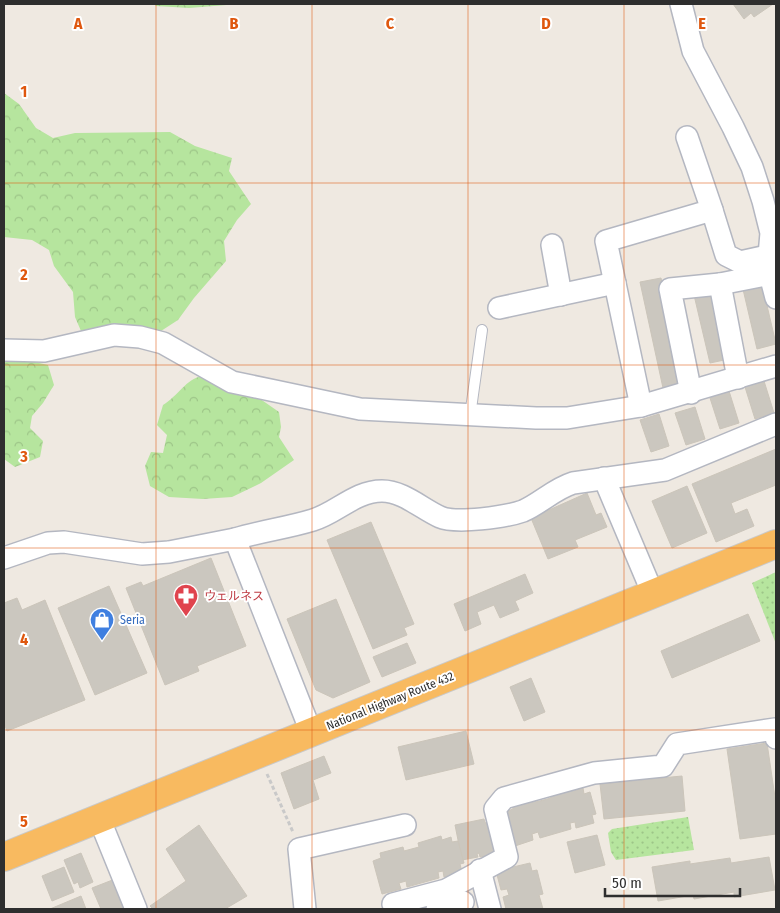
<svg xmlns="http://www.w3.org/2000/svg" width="780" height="913" viewBox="0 0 780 913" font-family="'Fira Sans Condensed','Noto Sans JP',sans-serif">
	<defs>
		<pattern id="forest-crowns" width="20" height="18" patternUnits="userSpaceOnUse" patternTransform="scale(1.25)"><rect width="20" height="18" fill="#b6e59e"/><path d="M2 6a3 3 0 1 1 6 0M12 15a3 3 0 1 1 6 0" fill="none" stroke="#9dc588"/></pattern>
		<pattern id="park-dots" width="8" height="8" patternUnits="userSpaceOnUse" patternTransform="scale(1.25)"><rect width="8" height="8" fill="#b6e59e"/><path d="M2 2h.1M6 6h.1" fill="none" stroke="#9dc588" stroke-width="1.8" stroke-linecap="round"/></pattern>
	</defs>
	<rect width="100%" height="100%" fill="#efe9e1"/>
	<g fill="url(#forest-crowns)">
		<path d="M154 4H239L189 8 156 6Z"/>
		<path d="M4 93 19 104 36 128 53 138 75 133 170 132 195 146 232 158 229 171 251 204 237 220 224 241 226 261 194 298 178 320 161 331 114 327 81 331 75 317 73 292 54 266 49 250 32 240 4 237Z"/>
		<path d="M12 357 48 365 54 385 43 403 32 416 30 428 43 441 40 457 15 467 4 459V363Z"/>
		<path d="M202 376 256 396 279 412 281 427 279 437 294 460 261 483 232 497 203 499 169 497 150 486 145 466 151 452 163 453 167 435 157 425 163 405C178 396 186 379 202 376Z"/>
	</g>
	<g fill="url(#park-dots)">
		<path d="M776 572V644L752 583Z"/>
		<path d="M688 817 694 850 616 860 611 852 608 833 612 829Z"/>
	</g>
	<g fill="#cbc7bf" stroke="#cbc5ba">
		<path d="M733 4H773L754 17 751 13 744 19Z"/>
		<path d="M661 278 684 383 663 388 640 282Z"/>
		<path d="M761 280 776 344 757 349 742 285Z"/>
		<path d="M713 290 729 359 710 363 694 295Z"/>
		<path d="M764 381 774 413 755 419 745 387Z"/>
		<path d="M729 391 739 423 720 429 710 398Z"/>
		<path d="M695 407 705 439 686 445 675 413Z"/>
		<path d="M659 414 669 446 651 452 640 420Z"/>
		<path d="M776 449V485L731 503 735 514 747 509 754 526 716 542 692 484Z"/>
		<path d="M687 486 707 533 672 548 652 501Z"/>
		<path d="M587 493 596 515 601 513 607 527 575 540 578 547 548 559 531 518Z"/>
		<path d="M371 522 414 624 404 628 407 635 373 649 327 540Z"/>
		<path d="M211 558 246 646 197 666 199 671 165 685 126 588 141 582 143 586Z"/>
		<path d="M525 574 533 593 515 601 519 610 500 618 494 605 477 612 481 624 465 631 454 604Z"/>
		<path d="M109 586 147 673 95 695 58 608Z"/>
		<path d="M17 598 22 610 45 600 85 700 7 731 4 723V603Z"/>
		<path d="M336 599 370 682 333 698 316 690 287 619Z"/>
		<path d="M748 614 760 641 672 678 661 651Z"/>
		<path d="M407 643 416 663 382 677 373 657Z"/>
		<path d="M531 678 545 712 524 721 510 687Z"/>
		<path d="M466 731 474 764 406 780 398 747Z"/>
		<path d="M767 743 776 804V834L740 839 727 749Z"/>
		<path d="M324 756 331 773 313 780 319 799 294 809 281 773Z"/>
		<path d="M682 776 685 811 604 819 600 784Z"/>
		<path d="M573 787 574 791 583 788 584 794 590 792 596 814 592 815 594 823 576 828 575 822 570 823 571 829 540 838 538 832 532 834 533 840 515 846 505 812 513 809 512 804 535 798 536 802 551 798 550 794Z"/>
		<path d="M484 819 485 823 491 821 497 854 480 857 479 853 477 854 478 857 462 860 455 825Z"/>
		<path d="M199 825 247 896 225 909H153L150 906 186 881 166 849Z"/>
		<path d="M597 835 605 865 575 873 567 842Z"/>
		<path d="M441 836 442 840 451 837 452 842 458 841 464 863 460 864 462 872 444 877 443 871 438 872 439 878 407 887 406 881 399 883 401 889 382 894 373 861 381 858 380 853 403 847 404 851 419 847 418 843Z"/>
		<path d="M81 853 93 882 80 888 78 882 74 884 64 860Z"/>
		<path d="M769 857 775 890 734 897V892L694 899 693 895 658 901 652 867 690 861V864L730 858 731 863Z"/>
		<path d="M530 863 532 871 537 870 543 894 539 895 543 909H547H506L503 897 509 895 507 889 501 890 496 871Z"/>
		<path d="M64 867 74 892 52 901 42 876Z"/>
		<path d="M115 879 128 909H101L92 888Z"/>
		<path d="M81 896 86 909H50Z"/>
	</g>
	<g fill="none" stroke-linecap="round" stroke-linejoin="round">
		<defs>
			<path id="service" d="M470 416 482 330"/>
			<g id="minor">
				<path d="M681 4 693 51 733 127 752 167 763 201 771 233 768 267 776 298"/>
				<path d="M712 210 726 255 740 262 767 256"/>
				<path d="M552 245 561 295"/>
				<path d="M720 284 738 378"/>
				<path d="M499 308 615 283"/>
				<path d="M4 350 44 351 114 335 140 337 163 343 232 382 275 391 360 409 536 418H567L641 406 776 366"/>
				<path d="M691 393 670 289 720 284 770 274"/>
				<path d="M641 406 606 241 712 210 687 137"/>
				<path d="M604 478 653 594"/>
				<path d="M235 539C261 531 287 528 313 520 337 513 355 491 382 491 403 491 422 509 440 517 456 524 506 517 523 511 541 503 554 489 573 483L665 470 776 424"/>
				<path d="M4 558 48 543 64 542 142 554 169 552 235 539 311 732"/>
				<path d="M99 818 136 909"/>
				<path d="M480 870 490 909"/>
				<path d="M393 904 446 890 507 857 495 809 504 798 594 773 663 766 677 744 775 729 776 738"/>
				<path d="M305 909 299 849 405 825"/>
				<path d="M437 909 463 902"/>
			</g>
			<path id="trunk" d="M4 857 776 544"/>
		</defs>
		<use href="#service" stroke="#b4b7c1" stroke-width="12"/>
		<use href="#minor" stroke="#b4b7c1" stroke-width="24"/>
		<use href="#trunk" stroke="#c9c9c9" stroke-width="30"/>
		<path stroke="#c9c9c9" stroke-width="3" stroke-dasharray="4 2.5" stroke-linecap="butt" d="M267 774 293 832"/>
		<use href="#service" stroke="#fff" stroke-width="10"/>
		<use href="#minor" stroke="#fff" stroke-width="21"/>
		<use href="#trunk" stroke="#f8ba60" stroke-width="28"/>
	</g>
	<path fill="none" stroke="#df570e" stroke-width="1" stroke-opacity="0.55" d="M156 4V909M312 4V909M468 4V909M624 4V909M4 183H776M4 365H776M4 548H776M4 730H776"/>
	<defs>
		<symbol id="pharmacy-pin" viewBox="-11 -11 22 30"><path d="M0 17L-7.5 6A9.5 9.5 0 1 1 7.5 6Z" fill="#e0444e" stroke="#fff"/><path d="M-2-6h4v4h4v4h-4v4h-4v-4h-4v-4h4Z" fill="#fff"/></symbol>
		<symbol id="shop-pin" viewBox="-11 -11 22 30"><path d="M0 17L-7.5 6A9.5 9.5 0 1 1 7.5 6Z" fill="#3f7fe0" stroke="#fff"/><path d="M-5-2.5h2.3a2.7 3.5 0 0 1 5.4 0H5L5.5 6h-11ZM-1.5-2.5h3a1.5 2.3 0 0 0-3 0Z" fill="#fff"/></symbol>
	</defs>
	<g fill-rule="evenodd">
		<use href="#pharmacy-pin" x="172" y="582" width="28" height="38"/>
		<use href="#shop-pin" x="88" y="606" width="28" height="38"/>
	</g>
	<g text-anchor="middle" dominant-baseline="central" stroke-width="4" stroke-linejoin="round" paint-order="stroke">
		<g font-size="12" fill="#be3a42" stroke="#fff" text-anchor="start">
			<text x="204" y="596">ウェルネス</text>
		</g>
		<g font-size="12" fill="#366cbe" stroke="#fff" text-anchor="start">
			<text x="120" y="620">Seria</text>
		</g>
		<g font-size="12" fill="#2e2e2e" stroke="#fff">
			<text transform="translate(390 701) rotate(-22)">National Highway Route 432</text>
		</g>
	</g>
	<g font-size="16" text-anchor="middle" font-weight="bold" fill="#df570e" stroke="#fff" stroke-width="4" stroke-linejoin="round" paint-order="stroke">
		<text x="78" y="29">A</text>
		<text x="234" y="29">B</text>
		<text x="390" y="29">C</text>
		<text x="546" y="29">D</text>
		<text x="702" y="29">E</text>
		<text x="24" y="97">1</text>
		<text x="24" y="280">2</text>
		<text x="24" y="462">3</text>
		<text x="24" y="645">4</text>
		<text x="24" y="827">5</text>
	</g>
	<rect width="780" height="913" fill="none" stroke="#2e2e2e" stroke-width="10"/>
	<path d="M605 888v8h135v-8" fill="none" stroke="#2e2e2e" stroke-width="2.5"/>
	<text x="612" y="888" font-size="15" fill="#2e2e2e" stroke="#ffffff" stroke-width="4" paint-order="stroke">50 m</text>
</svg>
